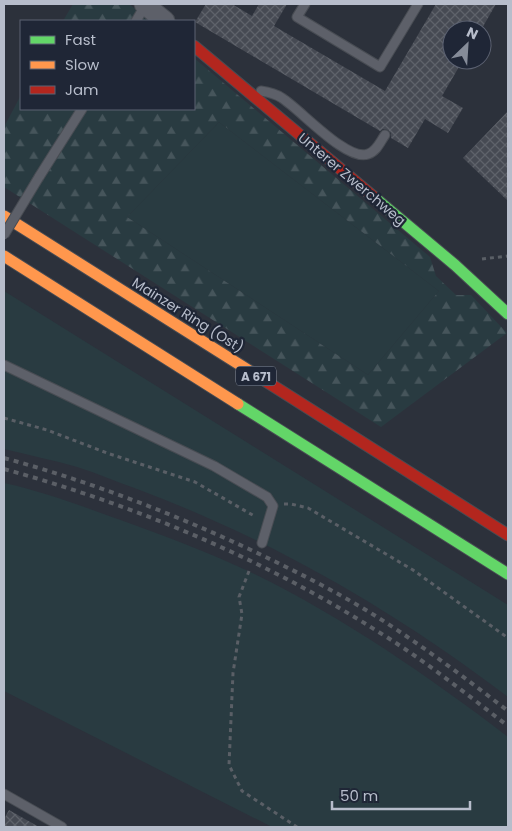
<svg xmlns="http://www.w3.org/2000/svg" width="512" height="831" viewBox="0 0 512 831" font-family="Poppins,sans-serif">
	<defs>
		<pattern id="forest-firs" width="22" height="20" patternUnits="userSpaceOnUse" patternTransform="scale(1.25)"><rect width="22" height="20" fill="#293b41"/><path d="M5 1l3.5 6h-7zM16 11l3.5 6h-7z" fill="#46555b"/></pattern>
		<pattern id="building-cross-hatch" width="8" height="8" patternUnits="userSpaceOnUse" patternTransform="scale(1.25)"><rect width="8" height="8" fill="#464a53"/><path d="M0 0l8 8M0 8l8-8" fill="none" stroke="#5e626a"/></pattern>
	</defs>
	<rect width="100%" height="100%" fill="#2c313b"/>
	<g fill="#293b41">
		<path d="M219 122 439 291 368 375 127 217Z"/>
		<path d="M4 291 508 605V697C395 611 271 539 137 489 117 482 97 473 77 467 53 460 28 455 4 449Z"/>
		<path d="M4 483C41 491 76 504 112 517 157 533 203 550 246 570 338 614 427 675 508 737V827H272L4 691Z"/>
	</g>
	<g fill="url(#forest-firs)" fill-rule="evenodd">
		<path d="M73 4H129L150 21H63Z"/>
		<path d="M194 58 430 257 436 276 456 295H471L507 333 381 427 4 187V127L21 95V109H194ZM219 122 439 291 368 375 127 217Z"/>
	</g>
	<g fill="url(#building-cross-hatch)">
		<path d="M206 4H232L252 16 259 4H287L274 26 385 91 436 4H496L481 30H452V60H463L442 96 463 108 448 133 425 119 408 148 391 138V133L388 130 383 129 380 131 195 22Z"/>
		<path d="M508 111V201L463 158Z"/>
		<path d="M9 810 39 827H4V819Z"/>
	</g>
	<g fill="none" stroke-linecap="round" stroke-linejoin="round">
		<defs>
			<g id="lane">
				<path d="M305 4 297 17 380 67 418 4"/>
				<path d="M136 21 146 4"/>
				<path d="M261 91C268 92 276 94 282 98 301 110 347 162 368 154 377 151 380 142 385 135"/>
				<path d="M39 177 82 109"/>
				<path d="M4 365 214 466 267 497 273 506 262 543"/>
				<path d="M4 794 62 827"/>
			</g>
			<path id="street" d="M144 4 165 21"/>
			<g id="fast">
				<path d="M375 198 455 265 508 314"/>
				<path d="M238 404 508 574"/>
			</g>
			<g id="slow">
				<path d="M4 216 264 380"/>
				<path d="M4 256 238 404"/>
			</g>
			<g id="jam">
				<path d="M194 46 375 198"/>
				<path d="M264 380 508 535"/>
			</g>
		</defs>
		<use href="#lane" stroke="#484c53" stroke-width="11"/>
		<use href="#street" stroke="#484c53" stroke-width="21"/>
		<use href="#fast" stroke="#484c53" stroke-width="13"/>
		<use href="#slow" stroke="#484c53" stroke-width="13"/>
		<use href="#jam" stroke="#484c53" stroke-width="13"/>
		<g stroke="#5a5f66" stroke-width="3" stroke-dasharray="4 4" stroke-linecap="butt">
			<path d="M482 259 508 256"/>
			<path d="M4 418 47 430 107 453 195 482 256 517"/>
			<path d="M284 504H291L308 508 413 570 508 638"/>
			<path d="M249 571 239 597 242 614 233 673 229 765 242 791 297 827"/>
		</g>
		<use href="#lane" stroke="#5d6069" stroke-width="9"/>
		<use href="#street" stroke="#5d6069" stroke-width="19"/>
		<use href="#fast" stroke="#63d668" stroke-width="11"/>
		<use href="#slow" stroke="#ff974d" stroke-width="11"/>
		<use href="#jam" stroke="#b3261e" stroke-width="11"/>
		<g stroke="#5b5f66" stroke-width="4" stroke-dasharray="5 5" stroke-linecap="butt">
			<path d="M4 458C88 481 169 512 249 549 295 571 342 594 385 622 428 650 468 680 508 711"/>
			<path d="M4 469C134 505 262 558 377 631 423 659 465 693 508 726"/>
		</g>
		<defs>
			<path id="lane-bridge" d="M4 235 39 177"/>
		</defs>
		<use href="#lane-bridge" stroke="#484c53" stroke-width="11" stroke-linecap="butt"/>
		<use href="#lane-bridge" stroke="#5d6069" stroke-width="9"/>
	</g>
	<g text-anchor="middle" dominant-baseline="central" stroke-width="4.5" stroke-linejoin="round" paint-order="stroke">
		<rect fill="#1f2636" stroke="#89909e" stroke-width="1" x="236" y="366.5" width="40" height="19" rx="4"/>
		<g font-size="12" font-weight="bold" fill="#b7bdcb">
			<text x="256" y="376">A 671</text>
		</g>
		<g font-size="14" fill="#b7bdcb" stroke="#1f2636">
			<text transform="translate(352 179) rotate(40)">Unterer Zwerchweg</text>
			<text transform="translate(188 315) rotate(32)">Mainzer Ring (Ost)</text>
		</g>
	</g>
	<rect width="512" height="831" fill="none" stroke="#b7bdcb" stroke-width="10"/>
	<rect x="20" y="20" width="175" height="90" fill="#1f2636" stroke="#5c6272"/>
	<rect x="30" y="36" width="25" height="8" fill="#63d668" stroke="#5c6272"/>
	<text x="65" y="45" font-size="15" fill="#b7bdcb">Fast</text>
	<rect x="30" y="61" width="25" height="8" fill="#ff974d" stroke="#5c6272"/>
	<text x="65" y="70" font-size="15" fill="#b7bdcb">Slow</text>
	<rect x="30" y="86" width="25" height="8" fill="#b3261e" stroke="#5c6272"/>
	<text x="65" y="95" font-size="15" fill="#b7bdcb">Jam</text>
	<g transform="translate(467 45) rotate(25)"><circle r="24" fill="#1f2636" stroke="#5c6272"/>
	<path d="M0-4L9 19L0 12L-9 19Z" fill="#868c99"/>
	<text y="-8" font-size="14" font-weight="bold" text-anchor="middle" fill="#b7bdcb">N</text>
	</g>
	<path d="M332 801v8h138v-8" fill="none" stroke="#b7bdcb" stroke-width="2.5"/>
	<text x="340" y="801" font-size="15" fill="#b7bdcb" stroke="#1f2636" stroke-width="4" paint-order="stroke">50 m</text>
</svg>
